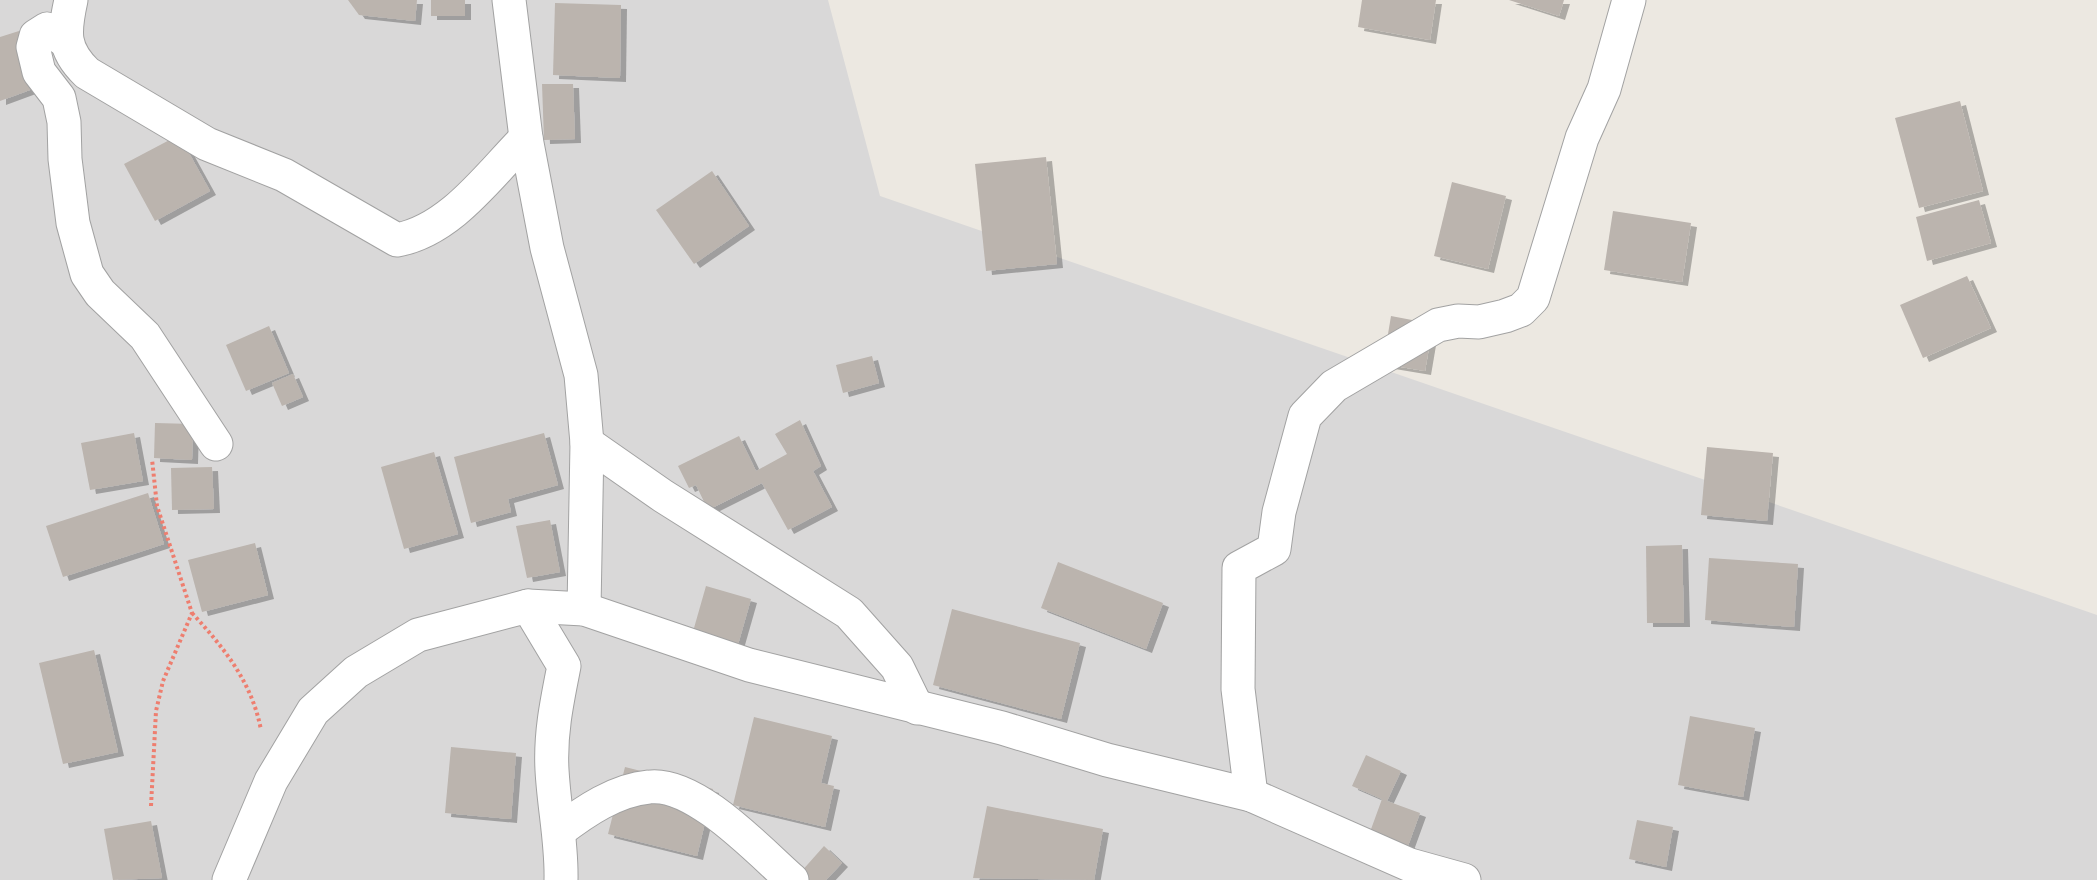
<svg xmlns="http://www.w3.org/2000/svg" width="2097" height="880" viewBox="0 0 2097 880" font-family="'Fira Sans Condensed',sans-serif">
	<defs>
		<filter id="shadow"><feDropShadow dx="6" dy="4" stdDeviation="0" flood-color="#0004"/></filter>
	</defs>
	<rect width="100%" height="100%" fill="#ece8e1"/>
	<path fill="#d9d8d8" d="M0 0H828L880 196 2097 615V880H0Z"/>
	<g fill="#bbb4ae" filter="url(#shadow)">
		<path d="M348 0H417L415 21 359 15Z"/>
		<rect x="431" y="0" width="34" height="16"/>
		<path d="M1362 0H1436L1430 40 1358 27Z"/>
		<path d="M1509 0H1564L1559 16Z"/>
		<path d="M555 3 621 5 620 78 553 75Z"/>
		<path d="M19 31 38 87 0 101V37Z"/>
		<path d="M542 84H573L575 139 544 140Z"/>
		<path d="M1960 101 1983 191 1919 208 1895 118Z"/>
		<path d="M179 135 210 191 155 221 124 164Z"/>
		<path d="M1046 157 1057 264 986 271 975 164Z"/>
		<path d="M712 171 749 226 694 264 656 210Z"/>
		<path d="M1452 182 1506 196 1488 269 1434 256Z"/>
		<path d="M1979 200 1991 243 1927 261 1916 217Z"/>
		<path d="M1613 211 1691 223 1682 282 1604 270Z"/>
		<path d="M1967 276 1991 328 1923 358 1900 305Z"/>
		<path d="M1391 316 1433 324 1425 371 1383 364Z"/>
		<path d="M269 326 289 373 246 391 226 345Z"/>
		<path d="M872 356 879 383 843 393 836 365Z"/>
		<path d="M293 374 303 397 282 406 272 383Z"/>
		<path d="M800 420 821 466 813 471 832 507 788 530 762 483 708 510 696 485 689 488 678 466 739 436 756 471 787 454 775 434Z"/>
		<path d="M155 423 193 424 192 460 154 458Z"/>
		<path d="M134 433 143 481 90 490 81 443Z"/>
		<path d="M544 433 558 485 508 499 511 512 471 523 454 457Z"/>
		<path d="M1707 447 1773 453 1767 521 1701 515Z"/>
		<path d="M434 452 458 534 404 549 381 467Z"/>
		<path d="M212 467 214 509 172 510 171 468Z"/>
		<path d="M148 493 164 544 63 577 46 526Z"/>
		<path d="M550 520 560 572 527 578 516 526Z"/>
		<path d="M255 543 268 595 202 612 188 560Z"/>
		<path d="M1682 545 1684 623H1647L1646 546Z"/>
		<path d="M1709 558 1798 564 1794 627 1705 620Z"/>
		<path d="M1058 562 1163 603 1146 649 1041 608Z"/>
		<path d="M706 586 751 599 737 648 692 635Z"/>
		<path d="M952 609 1080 643 1061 719 933 685Z"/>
		<path d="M94 650 118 752 63 764 39 663Z"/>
		<path d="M1690 716 1755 728 1743 797 1678 785Z"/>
		<path d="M754 717 832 736 821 783 834 786 825 827 733 805Z"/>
		<path d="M451 747 516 753 511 819 445 813Z"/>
		<path d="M1366 755 1401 771 1387 801 1420 813 1408 846 1370 832 1382 799 1352 786Z"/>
		<path d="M625 767 713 789 697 856 608 834Z"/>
		<path d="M987 806 1103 829 1094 880 973 878Z"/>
		<path d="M1637 820 1673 827 1666 867 1629 859Z"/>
		<path d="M151 821 162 878 113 880 104 829Z"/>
		<path d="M824 846 842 863 826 880H808L800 873Z"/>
	</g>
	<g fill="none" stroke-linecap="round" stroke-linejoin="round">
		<defs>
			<g id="minor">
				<path d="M71 0C64 32 62 49 87 73L207 144 284 175 397 240C451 230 489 175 526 138"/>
				<path d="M509 0 526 138 547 248 581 375 587 443"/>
				<path d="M66 41 47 29 36 36 33 47 39 72 59 98 64 122 65 159 73 223 87 274 100 293 145 336 216 444"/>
				<path d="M528 606 564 666C557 701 550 734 552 770 554 808 562 843 561 880"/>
				<path d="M584 609 587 443 663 496 849 613 897 667 917 708"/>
				<path d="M1251 795 1238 689 1239 568 1274 549 1279 512 1305 416 1334 386 1438 325 1458 321 1479 322 1505 316 1521 310 1533 298 1582 138 1604 89 1629 0"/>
				<path d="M559 831C585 811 616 790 649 787 695 781 760 852 792 880"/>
				<path d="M229 880 271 781 313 711 356 672 418 635 528 606 584 609 749 665 1002 728 1107 760 1251 795 1410 865 1464 880"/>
			</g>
		</defs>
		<use href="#minor" stroke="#a2a2a2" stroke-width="35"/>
		<g stroke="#ee7e6f" stroke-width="4" stroke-dasharray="3 3" stroke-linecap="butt">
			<path d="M192 613C224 648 252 682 261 730"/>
			<path d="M151 806 156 711 163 681 192 613 157 506 152 459"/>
		</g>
		<use href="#minor" stroke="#fff" stroke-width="33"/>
	</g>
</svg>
